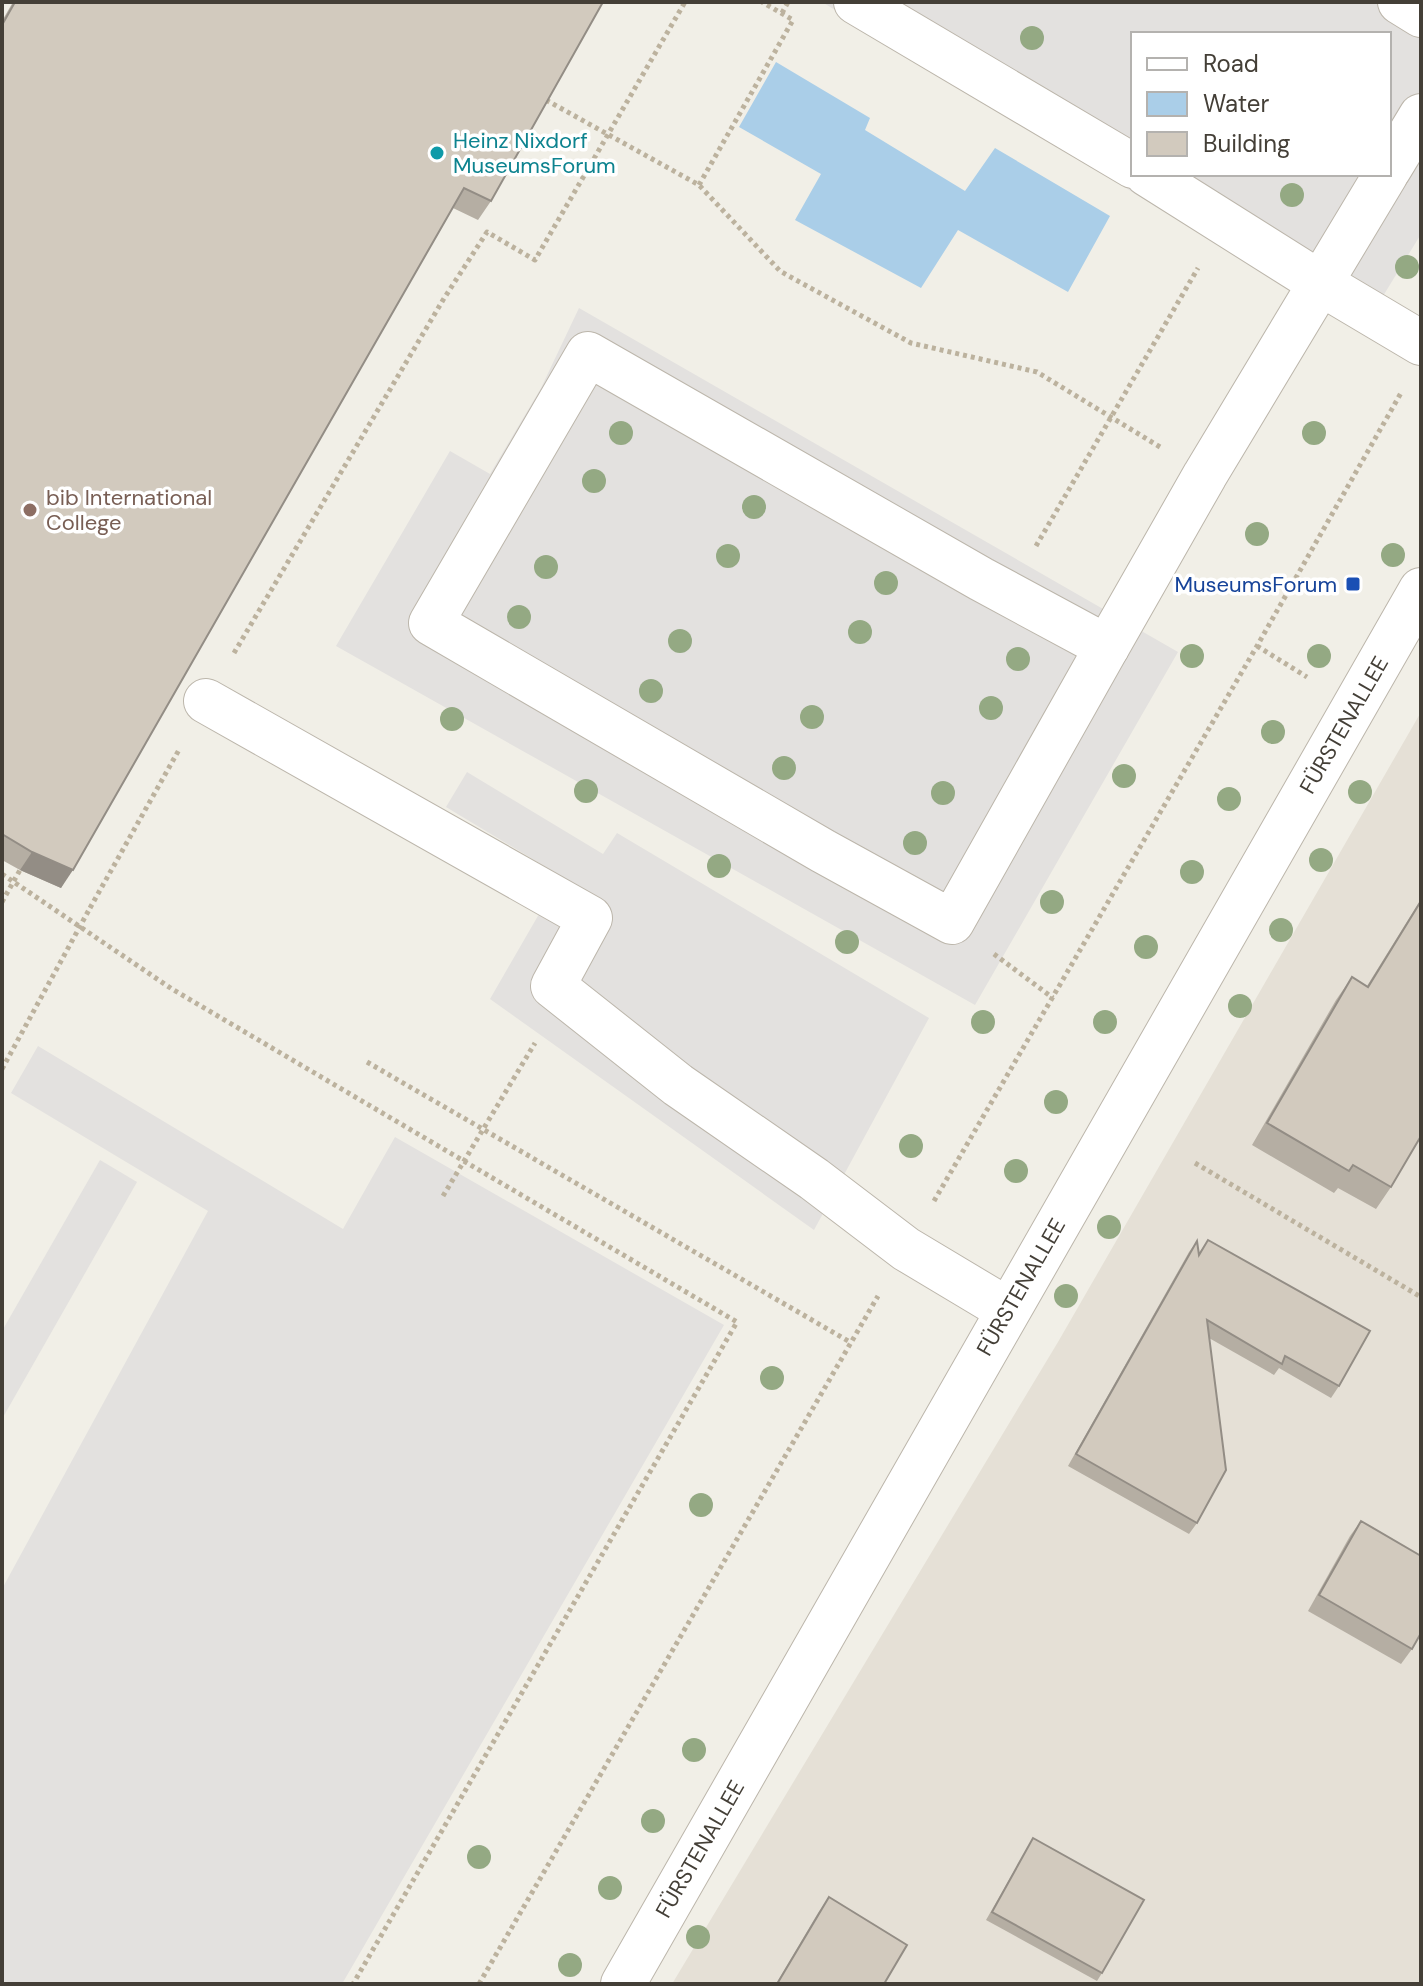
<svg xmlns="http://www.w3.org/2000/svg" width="1423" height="1986" viewBox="0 0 1423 1986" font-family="'DM Sans',sans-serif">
	<rect width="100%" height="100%" fill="#f1efe7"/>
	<path fill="#e5e0d6" d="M1421 712V1984H672L1058 1342Z"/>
	<g fill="#e3e1df" fill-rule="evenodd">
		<path d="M822 2H1421V234L1361 332ZM1133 34H1389V174H1133Z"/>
		<path d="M579 308 1178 652 975 1005 336 646 450 451 490 474 541 388Z"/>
		<path d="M467 772 603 854 617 833 929 1018 814 1230 490 999 561 876 446 807Z"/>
		<path d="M38 1046 343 1229 395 1137 724 1325 342 1984H2V1589L208 1211 11 1093Z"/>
		<path d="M100 1160 137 1182 2 1419V1331Z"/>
	</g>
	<path fill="#aacee8" d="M776 62 870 118 865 130 965 191 995 148 1110 216 1068 292 958 230 921 288 795 220 821 174 739 127Z"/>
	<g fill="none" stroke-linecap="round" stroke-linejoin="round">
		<defs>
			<g id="minor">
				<path d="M856 2 1133 166"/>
				<path d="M1400 2 1421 15"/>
				<path d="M1389 169 1421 116"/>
				<path d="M1147 174 1320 283 1421 343"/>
				<path d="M588 354 981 579 1107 647 952 922 823 851 431 623Z"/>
				<path d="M1107 647 1205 475 1386 174"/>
				<path d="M206 701 590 918 553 986 678 1085 814 1179 906 1249 1008 1310"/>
				<path d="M623 1984 1421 590"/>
			</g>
		</defs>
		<use href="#minor" stroke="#bcb6ab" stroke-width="46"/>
		<g stroke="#bcb29e" stroke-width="5" stroke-dasharray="4 4" stroke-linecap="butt">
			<path d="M782 13 788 2"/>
			<path d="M546 100 699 185 780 271 796 280 911 343 1037 372 1160 447"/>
			<path d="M699 185 793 20 762 2"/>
			<path d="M1036 546 1198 268"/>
			<path d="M1257 646 1307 677"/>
			<path d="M234 653 443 300 487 232 535 260 685 2"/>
			<path d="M2 874 172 989 737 1322 353 1984"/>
			<path d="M2 902 20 870"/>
			<path d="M90 908 180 748"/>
			<path d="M994 954 1053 998"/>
			<path d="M367 1062 850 1342"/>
			<path d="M1195 1163 1421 1297"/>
			<path d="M443 1196 535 1043"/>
			<path d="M934 1201 1257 646 1401 393"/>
			<path d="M479 1984 878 1296"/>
		</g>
		<use href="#minor" stroke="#fff" stroke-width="44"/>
		<path stroke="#bcb29e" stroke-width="5" stroke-dasharray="4 4" stroke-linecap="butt" d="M2 1069 90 908"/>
	</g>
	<g fill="#94a983">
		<circle cx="1032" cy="38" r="12"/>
		<circle cx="1292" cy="195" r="12"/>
		<circle cx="1407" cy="267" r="12"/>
		<circle cx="621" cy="433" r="12"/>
		<circle cx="1314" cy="433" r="12"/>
		<circle cx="594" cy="481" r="12"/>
		<circle cx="754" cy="507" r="12"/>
		<circle cx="1257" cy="534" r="12"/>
		<circle cx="1393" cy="555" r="12"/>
		<circle cx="728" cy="556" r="12"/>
		<circle cx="546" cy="567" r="12"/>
		<circle cx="886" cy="583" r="12"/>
		<circle cx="519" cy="617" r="12"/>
		<circle cx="860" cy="632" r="12"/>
		<circle cx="680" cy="641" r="12"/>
		<circle cx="1192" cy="656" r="12"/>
		<circle cx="1319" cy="656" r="12"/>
		<circle cx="1018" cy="659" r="12"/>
		<circle cx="651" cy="691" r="12"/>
		<circle cx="991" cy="708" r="12"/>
		<circle cx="812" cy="717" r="12"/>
		<circle cx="452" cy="719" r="12"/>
		<circle cx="1273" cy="732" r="12"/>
		<circle cx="784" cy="768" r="12"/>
		<circle cx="1124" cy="776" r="12"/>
		<circle cx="586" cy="791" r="12"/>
		<circle cx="1360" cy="792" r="12"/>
		<circle cx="943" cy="793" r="12"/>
		<circle cx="1229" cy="799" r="12"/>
		<circle cx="915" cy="843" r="12"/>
		<circle cx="1321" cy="860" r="12"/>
		<circle cx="719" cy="866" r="12"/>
		<circle cx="1192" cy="872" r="12"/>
		<circle cx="1052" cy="902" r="12"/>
		<circle cx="1281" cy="930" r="12"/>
		<circle cx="847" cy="942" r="12"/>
		<circle cx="1146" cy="947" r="12"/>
		<circle cx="1240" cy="1006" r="12"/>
		<circle cx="983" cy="1022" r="12"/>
		<circle cx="1105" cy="1022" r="12"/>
		<circle cx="1056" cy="1102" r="12"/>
		<circle cx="911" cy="1146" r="12"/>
		<circle cx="1016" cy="1171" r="12"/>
		<circle cx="1109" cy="1227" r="12"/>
		<circle cx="1066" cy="1296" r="12"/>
		<circle cx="772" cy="1378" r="12"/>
		<circle cx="701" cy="1505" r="12"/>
		<circle cx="694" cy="1750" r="12"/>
		<circle cx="653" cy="1821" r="12"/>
		<circle cx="479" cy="1857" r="12"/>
		<circle cx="610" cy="1888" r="12"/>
		<circle cx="698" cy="1937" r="12"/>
		<circle cx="570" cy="1965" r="12"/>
	</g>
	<g fill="#b5aea3">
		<path d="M13 2H603L491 201 478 220 453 208 61 888 20 870 2 860V21Z"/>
		<path d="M1421 899V1136L1391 1187 1376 1209 1338 1188 1334 1193 1252 1145 1336 1000 1352 977 1367 986Z"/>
		<path d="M1208 1240 1339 1386 1331 1398 1279 1368 1274 1375 1209 1338 1197 1523 1189 1534 1068 1466 1189 1252 1197 1241 1199 1253Z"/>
		<path d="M1361 1521 1412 1649 1401 1664 1308 1611 1350 1536Z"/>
		<path d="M1033 1838 1102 1973 1097 1981 986 1920Z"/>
		<path d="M829 1897 884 1984H776L818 1913Z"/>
	</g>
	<path fill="#938d85" d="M32 852 73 870 61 888 20 870Z"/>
	<g fill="#d2cabe" stroke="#938d85" stroke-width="2">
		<path d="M15 2H603L491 201 464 188 73 870 32 852 2 834V25Z"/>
		<path d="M1421 901V1136L1391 1187 1353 1165 1349 1171 1267 1123 1352 977 1368 987Z"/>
		<path d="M1208 1240 1370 1331 1339 1386 1285 1356 1282 1364 1207 1320 1226 1470 1197 1523 1076 1454 1197 1241 1199 1255Z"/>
		<path d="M1361 1521 1421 1556V1633L1412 1649 1319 1595Z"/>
		<path d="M1033 1838 1144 1900 1102 1973 992 1912Z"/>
		<path d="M829 1897 907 1945 884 1984H777Z"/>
	</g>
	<circle fill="#0f9aa8" stroke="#fff" stroke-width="3" cx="437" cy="153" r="8"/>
	<circle fill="#8d6e63" stroke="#fff" stroke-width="3" cx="30" cy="510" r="8"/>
	<rect fill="#1a4fb4" stroke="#fff" stroke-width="3" x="1345" y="576" width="16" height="16" rx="4"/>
	<g text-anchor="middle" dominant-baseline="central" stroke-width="7" stroke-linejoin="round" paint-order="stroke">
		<g font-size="22" fill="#0d838f" stroke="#fff" text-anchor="start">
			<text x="453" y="140">Heinz Nixdorf<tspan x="453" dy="25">MuseumsForum</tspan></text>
		</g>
		<g font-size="22" fill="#785e54" stroke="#fff" text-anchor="start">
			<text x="46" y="497">bib International<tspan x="46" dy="25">College</tspan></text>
		</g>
		<g font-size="22" fill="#164399" stroke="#fff" text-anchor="end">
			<text x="1337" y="584">MuseumsForum</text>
		</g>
		<g font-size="22" fill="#443f37" stroke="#fff">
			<text transform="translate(1344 725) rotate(-60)">FÜRSTENALLEE</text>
			<text transform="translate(1021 1287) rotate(-60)">FÜRSTENALLEE</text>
			<text transform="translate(700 1849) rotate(-60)">FÜRSTENALLEE</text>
		</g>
	</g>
	<rect width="1423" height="1986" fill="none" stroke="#443f37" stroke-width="8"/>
	<rect x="1131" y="32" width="260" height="144" fill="#ffffff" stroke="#b4b2af" stroke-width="2"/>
	<rect x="1147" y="58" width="40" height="12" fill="#ffffff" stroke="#b4b2af" stroke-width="2"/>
	<text x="1203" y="72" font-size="24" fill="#443f37">Road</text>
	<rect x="1147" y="92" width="40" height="24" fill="#aacee8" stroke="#b4b2af" stroke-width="2"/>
	<text x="1203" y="112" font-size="24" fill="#443f37">Water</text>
	<rect x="1147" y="132" width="40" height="24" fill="#d2cabe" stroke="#b4b2af" stroke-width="2"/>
	<text x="1203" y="152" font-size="24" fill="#443f37">Building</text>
</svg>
